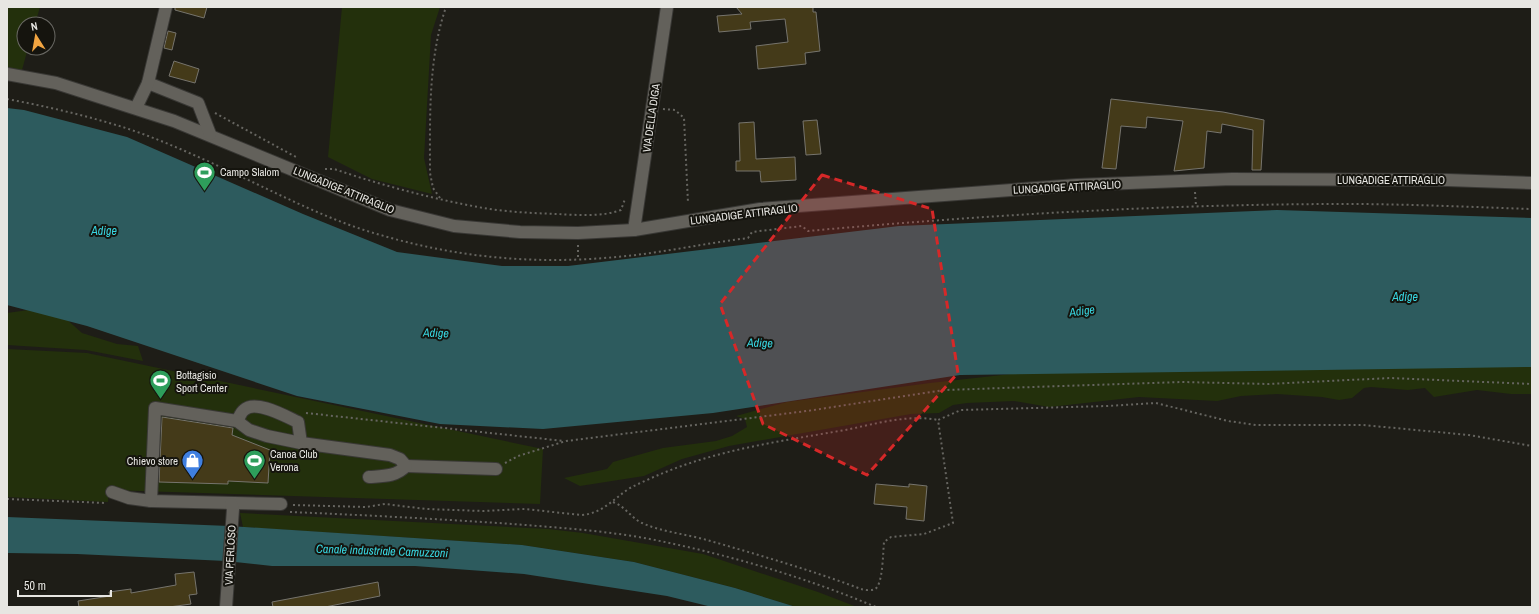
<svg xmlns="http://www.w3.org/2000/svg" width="1539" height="614" viewBox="0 0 1539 614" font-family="'Archivo Narrow',sans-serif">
	<rect width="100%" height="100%" fill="#1e1d17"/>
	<g fill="#23300c">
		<path d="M7 7H40L35 24H24V48H28L22 70 7 67Z"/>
		<path d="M342 7H440L431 35 424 158 432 194 372 179 328 157Z"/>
		<path d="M36 309 65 318 82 333 117 344 138 346 143 361 86 350 7 345V313Z"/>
		<path d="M7 349 87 353 543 449 540 504 109 490 108 502 7 497Z"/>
		<path d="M1532 362V394H1511L1477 390 1434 397 1425 388 1408 390 1371 387 1364 388 1352 398 1339 400 1322 397 1277 394 1241 396 1217 401 1139 397 1049 407 1014 401 967 403 953 405 939 413 911 414 729 446 682 459 644 476 580 486 564 478 607 469 613 462 663 448 716 441 732 436 747 427 745 419 736 416 787 402 930 383 1029 372Z"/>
		<path d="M240 513 548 529 583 533 703 554 818 592 857 607H796L735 588 634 562 522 545 243 527Z"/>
	</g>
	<g fill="#2d5b5e">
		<path d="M7 108 24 110 127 137 303 214 397 252 502 266H568L899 226 1277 210 1532 218V367L960 375 713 413 543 429 440 424 297 396 87 326 7 305Z"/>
		<path d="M7 517 229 526 522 545 634 562 735 588 796 607H712L667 596 524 574 415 566H272L226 561 77 554 7 553Z"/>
	</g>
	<g fill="#443a19" stroke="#76746d">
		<path d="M175 7H207L204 18 175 10Z"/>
		<path d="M736 7H813V12H816L820 51 805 53 806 64 758 69 756 46 788 42 785 19 750 22 751 29 719 32 717 16 742 14Z"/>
		<path d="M168 31 176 33 172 50 164 48Z"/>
		<path d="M174 61 199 69 195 83 169 76Z"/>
		<path d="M1111 99 1223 112 1264 120 1261 170H1252L1253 130 1222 124 1221 133 1207 131 1204 168 1174 171 1183 121 1147 117 1146 128 1121 126 1116 169 1102 168Z"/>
		<path d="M817 120 821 154 806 155 803 121Z"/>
		<path d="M754 122 756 159 795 157 796 180 761 182 760 171H736V161H740L739 123Z"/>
		<path d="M162 417 233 428 232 435 270 450 268 483 228 481V484L159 482Z"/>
		<path d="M876 484 909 487V484L927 486 924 521 906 519 907 507 874 504Z"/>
		<path d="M194 572 197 594 189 595 191 604 169 607H79L78 601 110 596 109 592 131 589V593L176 585 175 574Z"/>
		<path d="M378 582 380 596 325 607H273L272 602Z"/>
	</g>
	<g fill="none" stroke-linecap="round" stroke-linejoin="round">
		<defs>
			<g id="minor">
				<path d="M7 74 56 83 174 121 390 210 454 226 520 232 578 233 634 230 760 209 1077 185 1232 179 1447 180 1532 183"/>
				<path d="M148 83 198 103 210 134"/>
				<path d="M136 108 148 83 166 7"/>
				<path d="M634 230 667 7"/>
				<path d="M237 421C239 418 241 412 244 410 255 399 285 416 298 422L301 443"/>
				<path d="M406 466 496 469"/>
				<path d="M112 492 129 498 151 501 281 504"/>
				<path d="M151 501 155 408 237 421 249 430 267 436 301 443 390 455 400 459 406 466C396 477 382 476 369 477"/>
				<path d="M226 607 233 509 231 504"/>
			</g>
		</defs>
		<use href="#minor" stroke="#393835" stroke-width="14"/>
		<g stroke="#666560" stroke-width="2" stroke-dasharray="2 3" stroke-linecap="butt">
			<path d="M7 99C44 106 80 114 116 125 153 136 192 154 227 170 279 194 329 221 384 236 464 259 543 265 626 256 666 252 707 243 748 238L752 232 802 226 808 231C986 215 1167 204 1346 204 1408 204 1470 207 1532 209"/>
			<path d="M663 109 675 110 684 118 688 203"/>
			<path d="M215 113 296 157"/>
			<path d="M325 169H334C381 185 429 198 478 207 504 212 531 213 557 214 577 215 602 217 621 210L625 199"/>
			<path d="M1195 192 1196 206"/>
			<path d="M440 198 433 188 430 173C430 118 428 59 446 7"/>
			<path d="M578 245V260"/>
			<path d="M306 413 564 441"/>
			<path d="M505 463 518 456 566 441 807 411 944 390 1182 382 1269 384 1390 378 1532 384"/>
			<path d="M7 499 106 503"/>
			<path d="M613 502C626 507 631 518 642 523 662 532 686 534 707 540 759 555 811 570 861 589 865 590 871 591 875 589 883 585 883 551 884 542L891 537 924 534 953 523 938 420 961 410 1107 406 1156 403 1228 421 1256 425H1363L1469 435 1532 446"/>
			<path d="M293 505 366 507 385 504 426 509 483 511 525 509 581 515C602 514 613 499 630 488 640 483 651 478 661 474 720 449 782 441 845 430 875 424 908 414 938 420"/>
			<path d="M290 512C364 515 439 519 513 524 562 528 612 531 660 541 733 556 807 578 876 607"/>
		</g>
		<use href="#minor" stroke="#63615b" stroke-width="12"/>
	</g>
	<path fill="#d62828" fill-opacity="0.2" stroke="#d62828" stroke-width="3" stroke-dasharray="8 5" stroke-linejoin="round" d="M822 175 932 209 958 373 867 475 763 424 720 304Z"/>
	<defs>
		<symbol id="stadium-pin" viewBox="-11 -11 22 30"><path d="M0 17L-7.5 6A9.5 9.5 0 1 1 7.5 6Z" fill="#2e9e5b" stroke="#15140e"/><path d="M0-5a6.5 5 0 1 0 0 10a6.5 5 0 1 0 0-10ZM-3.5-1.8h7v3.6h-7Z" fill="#fff"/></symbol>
		<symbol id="shop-pin" viewBox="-11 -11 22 30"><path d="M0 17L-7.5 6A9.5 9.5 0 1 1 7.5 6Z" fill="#3f7fe0" stroke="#15140e"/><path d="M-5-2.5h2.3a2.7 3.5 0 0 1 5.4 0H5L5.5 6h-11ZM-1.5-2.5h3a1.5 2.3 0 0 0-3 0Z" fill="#fff"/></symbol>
	</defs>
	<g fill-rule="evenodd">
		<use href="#stadium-pin" x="192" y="160" width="25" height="34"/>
		<use href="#stadium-pin" x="148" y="368" width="25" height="34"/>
		<use href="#stadium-pin" x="242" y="448" width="25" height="34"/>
		<use href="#shop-pin" x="180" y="448" width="25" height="34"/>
	</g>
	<g text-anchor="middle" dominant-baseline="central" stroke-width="4" stroke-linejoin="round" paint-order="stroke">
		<g font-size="11" fill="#e7e6e2" stroke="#15140e">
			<text transform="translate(651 118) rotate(-82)">VIA DELLA DIGA</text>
			<text x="1391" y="180">LUNGADIGE ATTIRAGLIO</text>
			<text transform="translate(1067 187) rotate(-3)">LUNGADIGE ATTIRAGLIO</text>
			<text transform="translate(344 190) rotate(22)">LUNGADIGE ATTIRAGLIO</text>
			<text transform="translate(744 214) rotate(-7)">LUNGADIGE ATTIRAGLIO</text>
			<text transform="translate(230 555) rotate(-87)">VIA PERLOSO</text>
		</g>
		<g font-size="11" fill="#e7e6e2" stroke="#15140e" text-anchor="start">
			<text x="220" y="172">Campo Slalom</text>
			<text x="176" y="375">Bottagisio<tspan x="176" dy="13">Sport Center</tspan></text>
			<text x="270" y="454">Canoa Club<tspan x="270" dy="13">Verona</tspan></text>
			<text x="178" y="461" text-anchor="end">Chievo store</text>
		</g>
		<g font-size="12" font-style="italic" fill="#38d6e1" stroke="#15140e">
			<text x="104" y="231">Adige</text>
			<text x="1405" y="297">Adige</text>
			<text transform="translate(1082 311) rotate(-7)">Adige</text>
			<text transform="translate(436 333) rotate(2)">Adige</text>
			<text transform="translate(760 343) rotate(2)">Adige</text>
			<text transform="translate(382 551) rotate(2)">Canale industriale Camuzzoni</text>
		</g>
	</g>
	<rect width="1539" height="614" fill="none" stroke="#e7e6e2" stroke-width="16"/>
	<g transform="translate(36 36) rotate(349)"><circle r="19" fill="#15140e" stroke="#696863"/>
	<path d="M0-3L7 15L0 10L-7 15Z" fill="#f2a541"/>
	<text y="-6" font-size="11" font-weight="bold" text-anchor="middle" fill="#e7e6e2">N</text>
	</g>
	<path d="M18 590v6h93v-6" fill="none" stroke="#e7e6e2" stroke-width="2"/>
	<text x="24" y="590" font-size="12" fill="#e7e6e2" stroke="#15140e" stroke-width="3" paint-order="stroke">50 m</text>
</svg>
